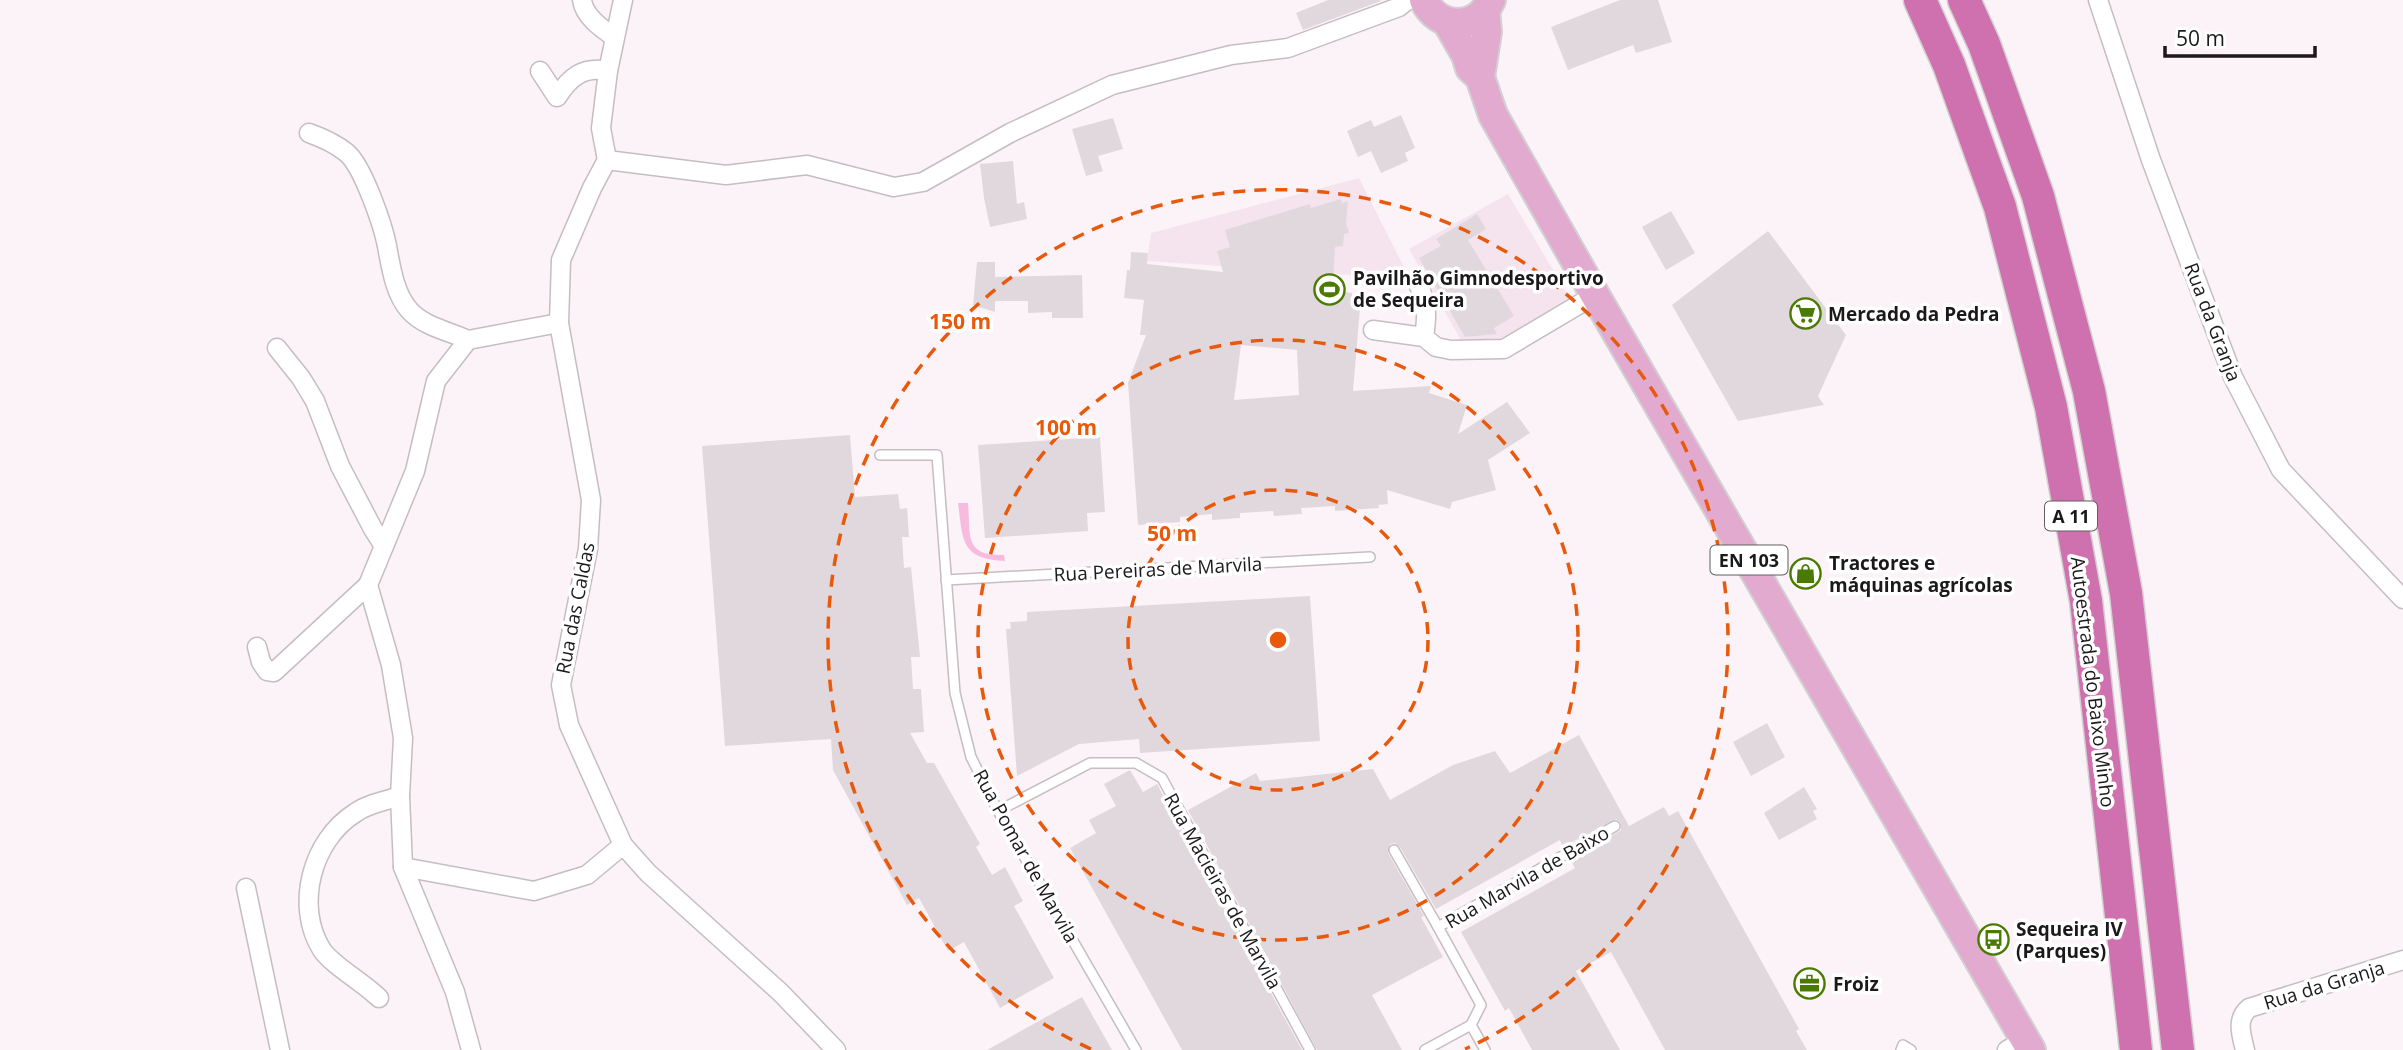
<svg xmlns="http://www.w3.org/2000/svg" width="2403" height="1050" viewBox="0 0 2403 1050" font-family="'Open Sans',sans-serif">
	<rect width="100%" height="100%" fill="#fcf3f8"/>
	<g fill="#f5e4ee">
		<path d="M1359 178 1410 279 1147 261 1151 233Z"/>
		<path d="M1508 194 1568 295 1569 300 1565 304 1496 341 1462 342 1409 249Z"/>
	</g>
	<path fill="#f8bbe0" d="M958 503H968C971 535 963 556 1004 555L1005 561C960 559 963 540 958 503Z"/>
	<g fill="#e1d8dd" fill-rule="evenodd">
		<path d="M1328 0H1380L1381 1 1303 30 1296 13Z"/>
		<path d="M1620 0H1658L1672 42 1636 53 1633 45 1568 70 1551 27Z"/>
		<path d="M1401 115 1415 148 1405 153 1408 161 1381 173 1371 151 1358 157 1347 131 1371 120 1374 127Z"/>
		<path d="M1113 118 1123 149 1098 156 1103 171 1086 176 1072 129Z"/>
		<path d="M1013 161 1017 204 1024 202 1027 219 990 227 984 198 980 164Z"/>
		<path d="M1341 199 1342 203 1348 201 1346 223 1349 233 1344 234 1343 246 1335 247 1333 283H1337L1336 291 1352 293 1351 307 1360 308 1353 391 1431 386 1429 393 1467 405 1458 434 1507 402 1530 433 1488 460 1496 490 1452 502 1450 509 1387 490 1388 504 1378 505 1379 508 1335 511V506L1301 508 1302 514 1274 516 1273 511 1257 512 1240 513V518L1212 520V514L1180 517V522L1138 525 1128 383 1146 335H1140L1144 300 1124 298 1127 270H1130L1131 252 1148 253 1147 264 1223 272 1217 251 1230 247 1225 230 1310 204 1311 208ZM1241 345 1297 350 1299 395 1234 400Z"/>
		<path d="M1671 211 1695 253 1666 270 1642 227Z"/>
		<path d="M1477 214 1486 229 1468 240 1514 316 1494 328 1497 334 1465 337 1419 258 1441 246 1436 239Z"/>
		<path d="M1768 231 1846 335 1818 396 1824 405 1738 421 1672 305Z"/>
		<path d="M977 262H995V277L1082 275 1083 318H1052V312L1028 313V301H995V312L973 305Z"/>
		<path d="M850 435 855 497 898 494 900 509 907 508 909 537H902L904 568 911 567 920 657H911L913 689H921L924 732 910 733 927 763H934L980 844 976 847 992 875 1005 867 1023 901 1014 906 1054 978 1000 1008 964 942 948 951 919 898 907 905 833 770 831 739 725 746 702 446Z"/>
		<path d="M1100 437 1105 512 1087 513 1088 531 985 538 978 445Z"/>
		<path d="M1310 596 1320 741 1140 753 1139 739 1079 744 1017 776 1006 629H1011L1010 622 1027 621V612Z"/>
		<path d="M1767 723 1785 757 1751 776 1733 742Z"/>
		<path d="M1579 735 1629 826 1664 807 1669 816 1678 811 1799 1029 1796 1031 1807 1050H1665L1611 952 1576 971 1620 1050H1532L1509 1008 1505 1011 1461 932 1575 868 1570 860 1621 830V823L1616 819 1563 847 1560 840 1436 909 1400 847 1395 843 1390 844 1388 853 1424 916 1421 917 1443 957 1372 995 1402 1050H1317L1188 810 1256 773 1260 781 1373 769 1390 800 1453 765 1495 751 1510 773Z"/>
		<path d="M1130 770 1143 792 1157 784 1302 1050H1182L1070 848 1096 833 1089 820 1116 806 1104 784Z"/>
		<path d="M1804 787 1817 809 1813 811 1817 819 1779 840 1764 813Z"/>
		<path d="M1082 997 1112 1050H987Z"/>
	</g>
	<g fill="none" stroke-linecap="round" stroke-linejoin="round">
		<defs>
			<g id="lane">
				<path d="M880 455H937L955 693 971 757 998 811 1136 1050"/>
				<path d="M946 580 1370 557"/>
				<path d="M998 811 1090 763H1136L1162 778 1310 1050"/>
				<path d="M1394 850 1438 927"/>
				<path d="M1425 1050 1471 1025"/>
				<path d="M1485 1050 1471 1025 1481 1005 1438 927 1615 826"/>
				<path d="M1901 1050 1903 1045 1911 1050"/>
			</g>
			<g id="street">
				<path d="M582 0C584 16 601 28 614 37"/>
				<path d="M2098 0 2151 160 2233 377 2281 470 2403 599"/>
				<path d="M540 71 557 97C570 77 583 66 608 71"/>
				<path d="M309 133C323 138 336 144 347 153 363 167 383 225 387 246 391 268 395 295 410 311 425 327 449 331 468 340"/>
				<path d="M607 160 592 188 561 260 559 323 591 500 588 549 561 685 569 725 623 845 648 873 780 992 836 1050"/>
				<path d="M607 160 726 175 807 165 894 187 923 182 1010 133 1112 85 1231 55 1288 48 1399 7 1408 0"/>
				<path d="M607 160 601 128 608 71 623 0"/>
				<path d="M1416 279C1427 303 1428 311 1424 337L1436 347 1451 350 1504 349 1595 295"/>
				<path d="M1373 330 1424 337"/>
				<path d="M277 348 301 378 315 401 340 466 373 529 384 546"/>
				<path d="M257 647 261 662 267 671 274 672 368 585"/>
				<path d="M403 867 534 891 587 875 623 845"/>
				<path d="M246 888 280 1050"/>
				<path d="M379 998C364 983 332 965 322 950 294 906 312 840 355 813 367 804 386 801 400 796"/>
				<path d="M471 1050 455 992 403 867 400 796 403 738 391 665 368 585 415 471 436 381 468 340 559 323"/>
				<path d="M2007 1050 2025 1040"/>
				<path d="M2245 1050C2241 1034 2236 1019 2249 1008L2403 960"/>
			</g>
			<g id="primary">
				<path d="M1424 0C1438 30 1477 31 1491 0"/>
				<path d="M1447 22 1466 55 1470 68 1480 77 1493 115 1595 295 2031 1050"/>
				<path d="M1480 77 1487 32 1485 10"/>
			</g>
			<g id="highway">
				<path d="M1920 0 1949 65 2000 207 2051 407 2086 601 2136 1050"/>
				<path d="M1964 0 1984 44 2038 196 2089 391 2126 593 2178 1050"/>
			</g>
		</defs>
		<use href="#lane" stroke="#c5bdc2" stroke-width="12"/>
		<use href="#street" stroke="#c5bdc2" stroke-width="21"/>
		<use href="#primary" stroke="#d2d1d1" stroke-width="32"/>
		<use href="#highway" stroke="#d2d1d1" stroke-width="35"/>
		<use href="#lane" stroke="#fff" stroke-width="9"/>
		<use href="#street" stroke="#fff" stroke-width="18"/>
		<use href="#primary" stroke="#e2aacf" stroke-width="28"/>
		<use href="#highway" stroke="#cf71af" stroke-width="32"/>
	</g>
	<g fill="none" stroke="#e8590c" stroke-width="3.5" stroke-dasharray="12 9">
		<circle cx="1278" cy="640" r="150"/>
		<circle cx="1278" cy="640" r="300"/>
		<path d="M1091 1049A450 450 0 1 1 1465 1049"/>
	</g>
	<defs>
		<symbol id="stadium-ring" viewBox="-11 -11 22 22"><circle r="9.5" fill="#fff" stroke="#4a7a01" stroke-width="1.5"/><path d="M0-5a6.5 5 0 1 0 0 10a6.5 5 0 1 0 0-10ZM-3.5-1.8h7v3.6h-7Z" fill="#4a7a01"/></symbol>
		<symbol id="supermarket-ring" viewBox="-11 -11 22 22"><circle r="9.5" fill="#fff" stroke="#4a7a01" stroke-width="1.5"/><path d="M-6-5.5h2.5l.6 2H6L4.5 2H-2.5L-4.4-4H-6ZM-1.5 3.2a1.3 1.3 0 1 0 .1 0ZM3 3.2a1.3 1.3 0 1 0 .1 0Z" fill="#4a7a01"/></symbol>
		<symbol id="shop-ring" viewBox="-11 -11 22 22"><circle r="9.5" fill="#fff" stroke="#4a7a01" stroke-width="1.5"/><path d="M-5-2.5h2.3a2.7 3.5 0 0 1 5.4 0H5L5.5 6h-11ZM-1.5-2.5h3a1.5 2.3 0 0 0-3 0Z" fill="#4a7a01"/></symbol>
		<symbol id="bus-ring" viewBox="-11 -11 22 22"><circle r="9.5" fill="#fff" stroke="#4a7a01" stroke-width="1.5"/><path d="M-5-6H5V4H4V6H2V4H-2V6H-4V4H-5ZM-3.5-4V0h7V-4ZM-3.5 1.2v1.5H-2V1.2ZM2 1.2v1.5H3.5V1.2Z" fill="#4a7a01"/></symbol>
		<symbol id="office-ring" viewBox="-11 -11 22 22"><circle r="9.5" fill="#fff" stroke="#4a7a01" stroke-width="1.5"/><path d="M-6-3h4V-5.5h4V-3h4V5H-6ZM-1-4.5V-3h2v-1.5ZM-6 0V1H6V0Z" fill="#4a7a01"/></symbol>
	</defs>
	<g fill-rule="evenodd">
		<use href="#stadium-ring" x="1312" y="272" width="35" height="35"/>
		<use href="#supermarket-ring" x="1788" y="296" width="35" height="35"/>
		<use href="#shop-ring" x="1788" y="556" width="35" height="35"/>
		<use href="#bus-ring" x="1976" y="922" width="35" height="35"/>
		<use href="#office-ring" x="1792" y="966" width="35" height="35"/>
	</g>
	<g text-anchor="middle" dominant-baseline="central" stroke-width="7" stroke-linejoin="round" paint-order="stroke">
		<g fill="#fff" stroke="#605e5f" stroke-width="2">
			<rect x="2045" y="501.5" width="52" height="29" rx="5"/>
			<rect x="1710.5" y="545.5" width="77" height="29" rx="5"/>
		</g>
		<g font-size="18" font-weight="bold" fill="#1c191a">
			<text x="2071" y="516">A 11</text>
			<text x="1749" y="560">EN 103</text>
		</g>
		<g font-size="19" font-weight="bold" fill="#1c191a" stroke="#fff" text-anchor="start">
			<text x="1353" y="278">Pavilhão Gimnodesportivo<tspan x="1353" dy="22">de Sequeira</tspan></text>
			<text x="1828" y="314">Mercado da Pedra</text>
			<text x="1829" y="563">Tractores e<tspan x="1829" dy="22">máquinas agrícolas</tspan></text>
			<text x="2016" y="929">Sequeira IV<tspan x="2016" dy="22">(Parques)</tspan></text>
			<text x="1833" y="984">Froiz</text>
		</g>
		<g font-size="19" fill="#1c191a" stroke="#fff">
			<text transform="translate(2213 322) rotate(69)">Rua da Granja</text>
			<text transform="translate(1158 569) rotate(-3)">Rua Pereiras de Marvila</text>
			<text transform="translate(575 608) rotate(-79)">Rua das Caldas</text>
			<text transform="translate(2093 682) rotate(83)">Autoestrada do Baixo Minho</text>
			<text transform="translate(1026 856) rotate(61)">Rua Pomar de Marvila</text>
			<text transform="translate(1527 877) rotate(-30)">Rua Marvila de Baixo</text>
			<text transform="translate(1223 891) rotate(61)">Rua Macieiras de Marvila</text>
			<text transform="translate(2324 985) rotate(-17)">Rua da Granja</text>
		</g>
	</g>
	<circle cx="1278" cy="640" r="10" fill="#e8590c" stroke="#fff" stroke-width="3.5"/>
	<g font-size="21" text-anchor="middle" font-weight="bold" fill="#e8590c" stroke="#fff" stroke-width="7" stroke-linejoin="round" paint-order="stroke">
		<text x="960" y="329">150 m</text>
		<text x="1066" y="435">100 m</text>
		<text x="1172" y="541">50 m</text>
	</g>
	<path d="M2165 46v10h150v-10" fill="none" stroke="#1c191a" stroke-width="3.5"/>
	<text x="2176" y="46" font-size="21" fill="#1c191a" stroke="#ffffff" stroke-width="5" paint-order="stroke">50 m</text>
</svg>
